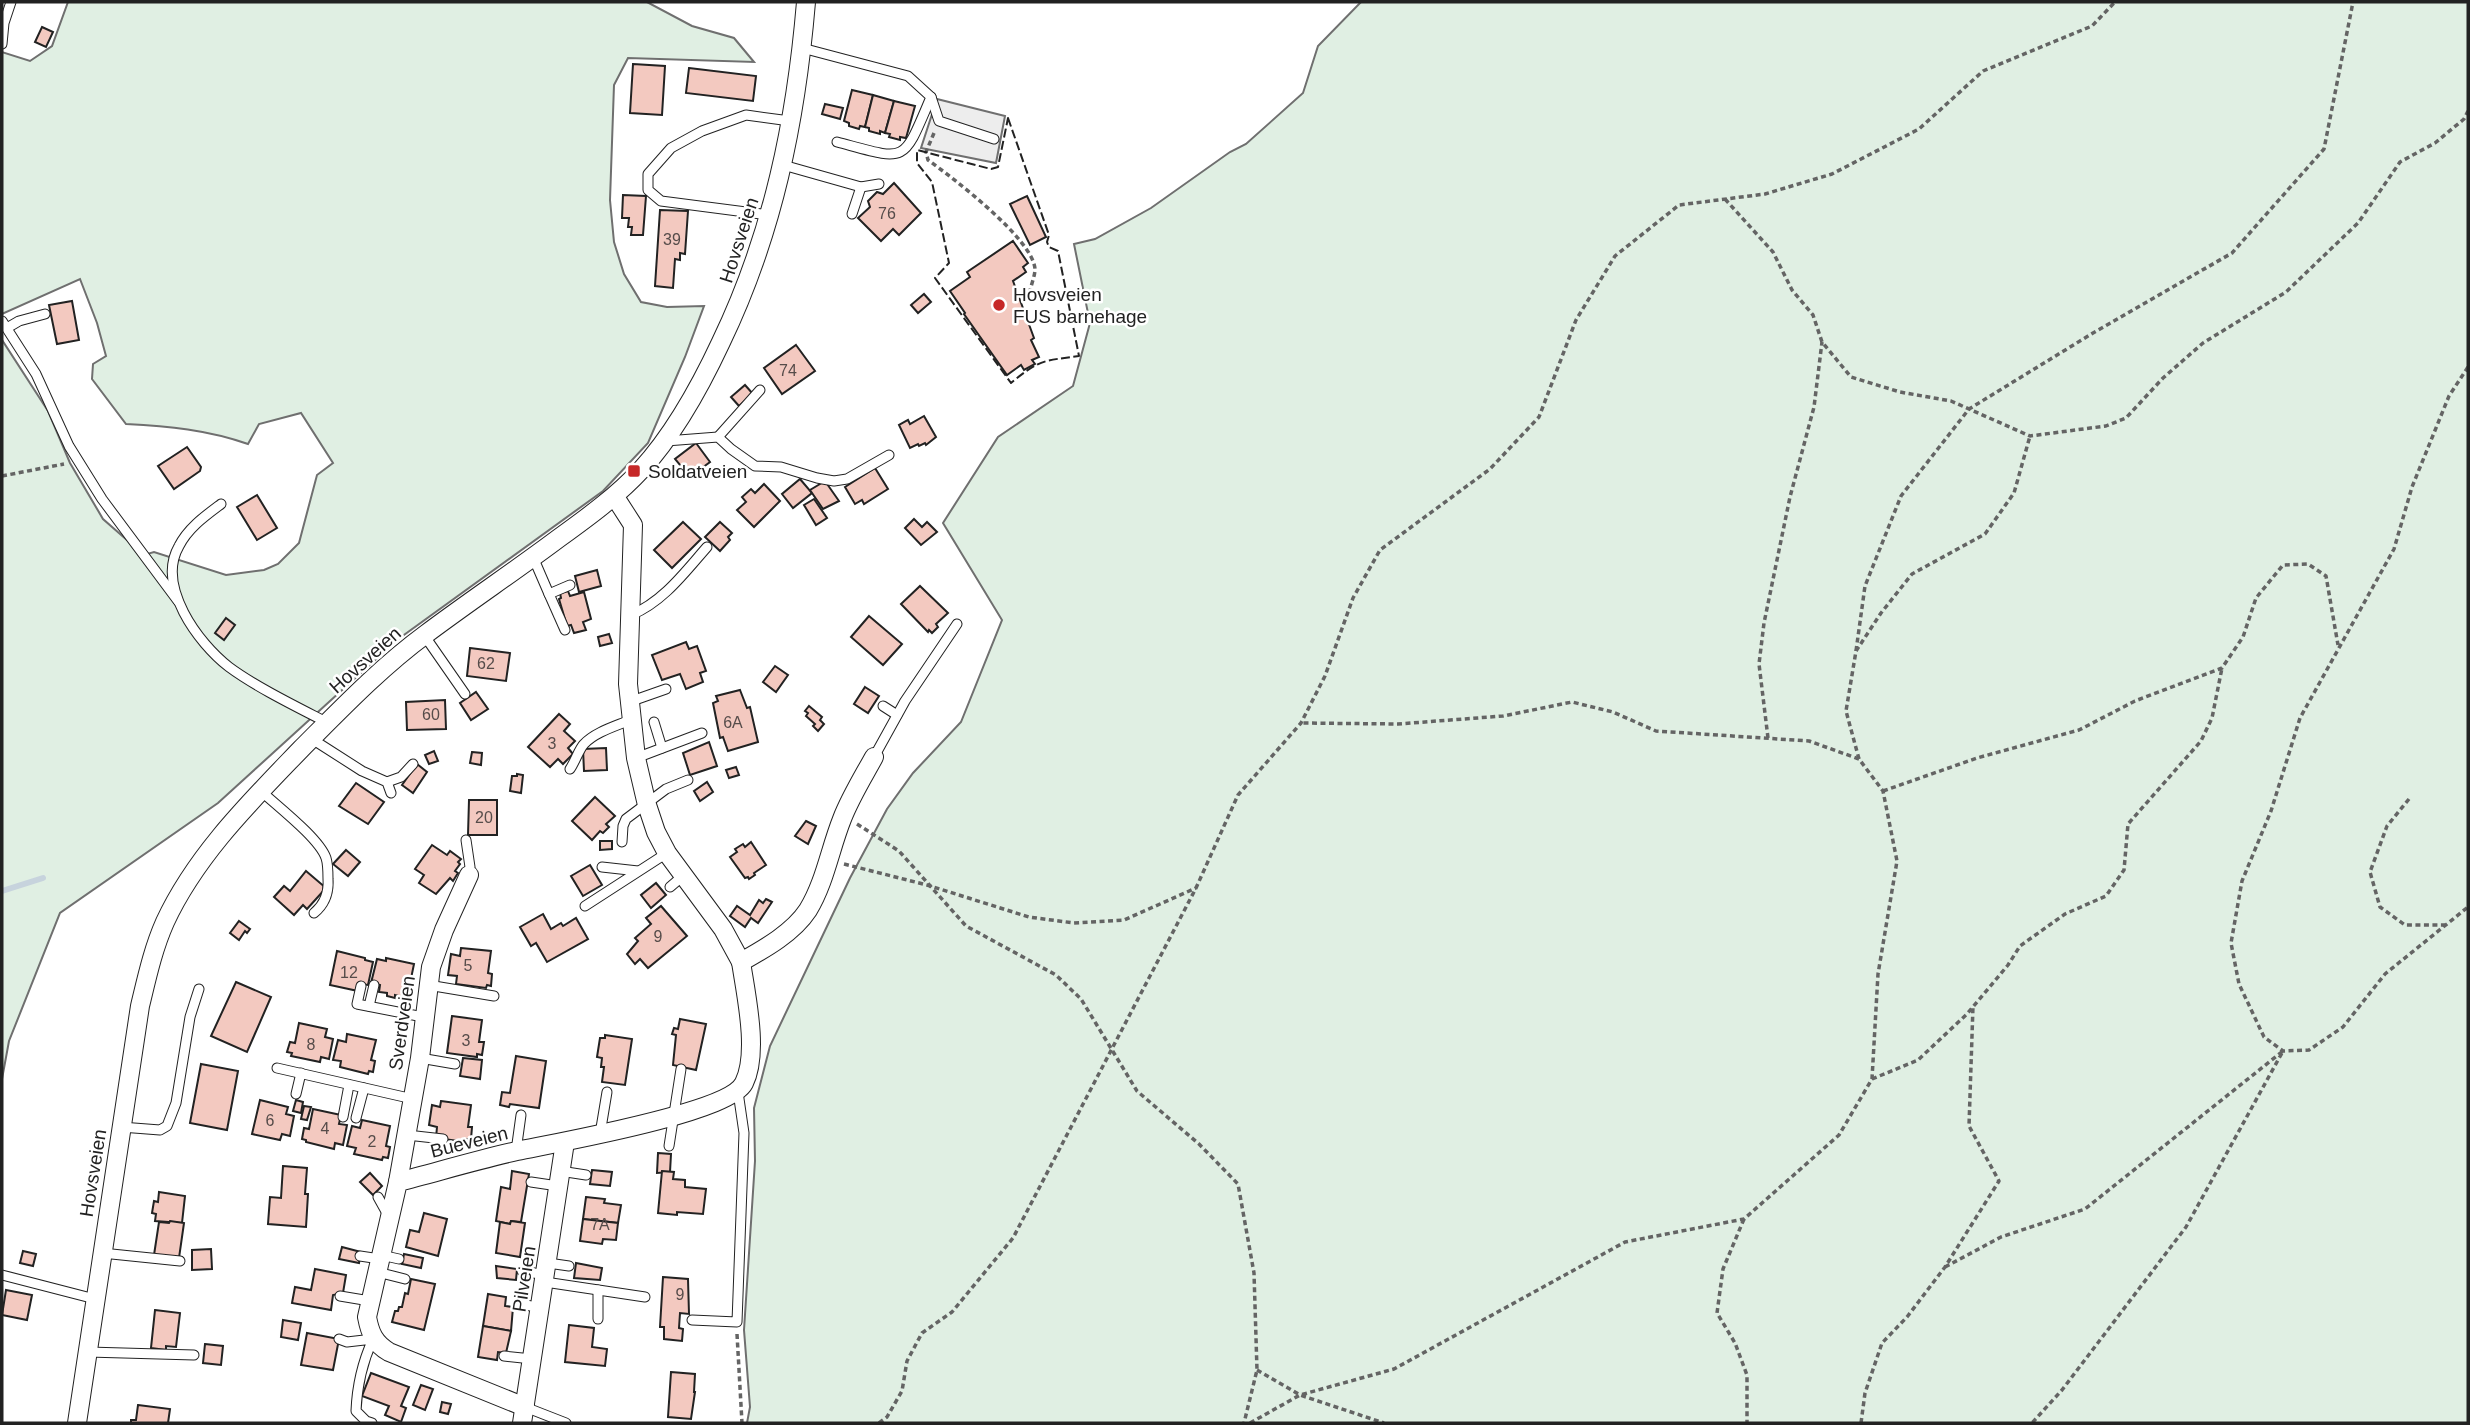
<svg xmlns="http://www.w3.org/2000/svg" width="2470" height="1425" viewBox="0 0 2470 1425" font-family="Arial,sans-serif">
	<rect width="100%" height="100%" fill="#fff"/>
	<g fill="#e0efe3" stroke="#6f6f6f" stroke-width="2">
		<path d="M68 2H647L692 26 734 38 754 62 628 58 614 85 610 200 614 242 624 274 641 302 667 307 704 306 685 357 648 443 603 491 397 640 218 803 60 913 9 1041 2 1079V340L48 411 70 463 103 519 144 555 154 552 226 575 264 570 278 564 299 543 317 475 333 463 301 413 259 424 248 444C208 430 168 426 126 424L92 379 93 364 106 356 97 323 80 279 2 314V52L30 61 52 46Z"/>
		<path d="M1361 2H2468V1423H747L750 1407 744 1330 755 1161 754 1108 770 1046 850 878 887 809 913 773 961 722 1002 620 943 523 998 437 1073 386 1090 323 1074 244 1095 239 1151 208 1230 152 1246 144 1303 93 1318 46Z"/>
	</g>
	<path fill="#ededed" stroke="#6f6f6f" stroke-width="2" d="M937 99 1005 116 996 163 921 148Z"/>
	<g fill="none" stroke-linecap="round" stroke-linejoin="round">
		<path stroke="#c7d3dd" stroke-width="6" d="M2 891 43 878"/>
	</g>
	<g fill="#f3c9c0" stroke="#222" stroke-width="2">
		<path d="M42 27 53 32 46 47 35 42Z"/>
		<path d="M633 64 665 66 662 115 630 113Z"/>
		<path d="M689 68 756 76 753 101 686 93Z"/>
		<path d="M852 90 873 95 865 127 860 126 859 129 849 126V123L844 121Z"/>
		<path d="M873 95 894 101 885 133 880 131V134L869 131V128L865 127Z"/>
		<path d="M894 101 915 106 906 138 900 137V140L889 137 890 134 885 133Z"/>
		<path d="M825 104 843 108 840 119 822 114Z"/>
		<path d="M894 183 921 213 899 235 893 229 881 241 858 218 870 207 868 201 877 192 883 194Z"/>
		<path d="M623 195 646 196 643 235H631L632 227H628L629 218H622Z"/>
		<path d="M1027 196 1046 237 1030 245 1010 204Z"/>
		<path d="M660 210 688 211 685 254 680 253V260L675 259 673 288 655 286Z"/>
		<path d="M1013 241 1028 263 1023 267 1026 272 1013 281 1034 338 1031 340 1039 357 1032 360 1035 364 1024 370 1021 365 1007 375 964 314 965 313 950 291 970 277 967 272Z"/>
		<path d="M924 294 931 302 918 313 911 305Z"/>
		<path d="M72 301 79 340 57 344 49 305Z"/>
		<path d="M796 345 815 371 782 394 764 368Z"/>
		<path d="M745 385 753 394 739 406 731 397Z"/>
		<path d="M924 416 936 437 926 445 925 443 919 446 918 444 910 448 899 425 908 420 910 424Z"/>
		<path d="M696 443 710 462 690 477 675 459Z"/>
		<path d="M187 447 201 467 200 471 174 489 158 466Z"/>
		<path d="M875 468 888 489 864 504 862 500 855 504 845 487Z"/>
		<path d="M800 479 812 493 793 508 782 494Z"/>
		<path d="M825 481 839 501 823 509 810 490Z"/>
		<path d="M764 484 780 501 754 527 737 510 746 502 742 497 751 489 755 493Z"/>
		<path d="M257 495 277 528 257 540 237 507Z"/>
		<path d="M814 499 827 518 816 525 804 505Z"/>
		<path d="M914 519 922 527 927 522 937 532 921 545 905 528Z"/>
		<path d="M683 522 701 539 672 568 654 550Z"/>
		<path d="M720 522 732 533 728 537 730 540 720 551 705 537Z"/>
		<path d="M597 570 601 586 579 592 575 576Z"/>
		<path d="M920 586 948 613 936 624 938 627 932 633 929 630 928 632 901 604Z"/>
		<path d="M568 591 570 596 584 592 591 619 583 622 586 630 574 633 571 625 567 626 559 599 561 598 560 593Z"/>
		<path d="M869 616 902 644 883 665 851 637Z"/>
		<path d="M226 618 235 625 224 640 215 633Z"/>
		<path d="M609 634 612 643 600 646 598 637Z"/>
		<path d="M686 642 689 649 697 646 706 671 700 673 703 682 686 689 680 674 662 680 652 655Z"/>
		<path d="M470 648 510 653 506 681 467 676Z"/>
		<path d="M775 666 788 675 776 692 763 682Z"/>
		<path d="M865 687 879 696 868 713 854 704Z"/>
		<path d="M740 690 747 708 750 707 758 742 728 751 723 737 720 738 713 703 718 701 716 696Z"/>
		<path d="M476 692 488 709 471 720 460 703Z"/>
		<path d="M445 700 446 729 407 730 406 702Z"/>
		<path d="M809 706 822 717 820 720 824 724 818 731 813 726 815 724 806 716 808 713 805 711Z"/>
		<path d="M559 714 570 724 564 731 575 741 568 748 573 754 563 764 558 759 550 767 528 747Z"/>
		<path d="M709 742 717 766 690 775 683 753Z"/>
		<path d="M606 748 607 770 584 771 583 749Z"/>
		<path d="M434 751 438 761 429 764 425 755Z"/>
		<path d="M472 752 482 753 481 765 470 763Z"/>
		<path d="M417 764 427 772 413 793 402 785Z"/>
		<path d="M736 767 739 775 729 778 726 770Z"/>
		<path d="M517 774 523 775 521 793 510 791 512 776H517Z"/>
		<path d="M707 782 713 792 700 801 694 791Z"/>
		<path d="M356 783 384 802 368 824 339 806Z"/>
		<path d="M595 797 615 816 606 824 609 827 603 833 600 831 592 840 572 821Z"/>
		<path d="M469 800H497V835H468Z"/>
		<path d="M806 821 816 826 808 844 795 836Z"/>
		<path d="M600 841H612V849L600 850Z"/>
		<path d="M751 842 766 865 754 873 755 875 749 879 748 877 745 878 730 857 737 852 735 849 743 844 745 847Z"/>
		<path d="M432 845 447 855 450 851 461 859 458 862 460 864 455 871 458 873 453 881 450 878 436 894 419 883 424 875 415 869Z"/>
		<path d="M346 850 360 862 348 876 333 864Z"/>
		<path d="M590 865 602 885 583 896 571 876Z"/>
		<path d="M306 871 326 888 307 909 303 905 294 915 274 897 284 886 290 891Z"/>
		<path d="M656 883 666 895 651 908 641 895Z"/>
		<path d="M766 899 772 902 758 923 751 918 745 927 730 916 737 906 750 915 759 900 763 903Z"/>
		<path d="M661 906 687 936 648 968 640 959 635 964 627 954 638 941 635 938 651 924 646 918Z"/>
		<path d="M543 914 551 929 561 923 563 926 576 918 588 939 547 962 536 943 531 946 520 927Z"/>
		<path d="M239 921 250 929 247 933 245 931 239 940 230 933Z"/>
		<path d="M461 948 491 951 488 973 492 974 491 986 487 985 486 988 456 984 457 976 448 975 451 954 460 956Z"/>
		<path d="M337 951 365 958V960L373 962 368 985 360 984 358 991 330 985Z"/>
		<path d="M386 958 414 964 407 998 395 995V998L387 996V993L379 992 380 985 371 983 377 959 386 961Z"/>
		<path d="M236 982 271 997 247 1052 211 1036Z"/>
		<path d="M452 1016 482 1020 479 1042H484L482 1055 477 1054V1057L447 1053Z"/>
		<path d="M680 1019 706 1024 696 1070 673 1065 676 1035 672 1034 674 1028 678 1029Z"/>
		<path d="M299 1023 327 1029 325 1037 333 1039 329 1059 321 1057 320 1062 291 1056 292 1053 287 1052 290 1042 295 1043Z"/>
		<path d="M347 1034 376 1040 371 1060 375 1061 373 1072 369 1071 368 1074 340 1067 341 1061 333 1060 338 1040 346 1042Z"/>
		<path d="M605 1035 632 1039 625 1085 602 1082 604 1067H601L602 1058 597 1057 600 1038H605Z"/>
		<path d="M516 1056 546 1061 539 1108 510 1104 509 1107 500 1105 502 1092 510 1093Z"/>
		<path d="M463 1058 482 1060 480 1079 460 1076Z"/>
		<path d="M201 1064 238 1071 227 1130 190 1123Z"/>
		<path d="M260 1100 288 1107 286 1114 294 1116 290 1136 282 1134 280 1140 252 1134Z"/>
		<path d="M296 1100 303 1102 301 1113 293 1111Z"/>
		<path d="M441 1101 471 1105 468 1127H472L471 1139H467L466 1142 436 1138 437 1127 429 1125 432 1105 440 1107Z"/>
		<path d="M304 1106 311 1107 307 1120 301 1119Z"/>
		<path d="M313 1109 341 1115 339 1124 347 1125 343 1145 335 1143 334 1149 306 1142V1140L302 1139 304 1128 309 1129Z"/>
		<path d="M362 1120 390 1126 386 1146 390 1147 388 1158 383 1157 382 1160 354 1154 356 1148 347 1146 352 1126 360 1128Z"/>
		<path d="M658 1153 671 1154 670 1172 657 1173Z"/>
		<path d="M283 1166 307 1168 305 1194H308L306 1227 268 1224 270 1197 281 1198Z"/>
		<path d="M592 1170 612 1172 610 1186 590 1184Z"/>
		<path d="M512 1171 529 1174 521 1222 511 1221 510 1224 496 1221 501 1187 510 1189Z"/>
		<path d="M662 1171 674 1172 673 1179 685 1180V1187L706 1189 703 1214 677 1212V1215L658 1213Z"/>
		<path d="M370 1173 382 1186 373 1195 360 1182Z"/>
		<path d="M159 1192 185 1196 182 1223 155 1221 156 1214 152 1213 154 1201 158 1202Z"/>
		<path d="M586 1197 605 1199 604 1203 621 1205 618 1223 583 1219Z"/>
		<path d="M424 1213 447 1219 438 1256 406 1247 410 1230 419 1232Z"/>
		<path d="M583 1219 618 1223 616 1240 603 1239 602 1244 580 1241Z"/>
		<path d="M170 1221 184 1223 179 1258 154 1255 159 1222 169 1223Z"/>
		<path d="M511 1221 525 1223 520 1257 496 1253 500 1222 510 1224Z"/>
		<path d="M342 1247 361 1252 359 1263 339 1259Z"/>
		<path d="M211 1249 212 1269 192 1270V1250Z"/>
		<path d="M23 1251 36 1254 33 1266 20 1263Z"/>
		<path d="M404 1254 423 1258 421 1268 402 1264Z"/>
		<path d="M576 1263 602 1268 600 1280 574 1278Z"/>
		<path d="M496 1266 517 1269 516 1280 497 1278Z"/>
		<path d="M315 1269 346 1275 343 1293 333 1295 331 1310 292 1303 295 1287 311 1290Z"/>
		<path d="M663 1277 688 1279 689 1314 680 1313 679 1328 683 1329 682 1341 664 1339V1327H660Z"/>
		<path d="M411 1279 435 1284 424 1330 392 1322 395 1311H398L399 1307H402L405 1293 408 1294Z"/>
		<path d="M6 1290 32 1295 27 1320 2 1315Z"/>
		<path d="M488 1294 506 1297 505 1306 513 1307 511 1331 483 1326Z"/>
		<path d="M155 1310 180 1313 176 1347 166 1346V1350L151 1348Z"/>
		<path d="M283 1320 301 1323 298 1340 281 1337Z"/>
		<path d="M569 1325 594 1328 592 1347 607 1349 605 1366 565 1362Z"/>
		<path d="M483 1326 511 1331 506 1353 498 1352 497 1360 478 1357Z"/>
		<path d="M307 1333 339 1339 333 1370 301 1365Z"/>
		<path d="M205 1344 223 1346 221 1365 203 1363Z"/>
		<path d="M671 1372 695 1374 694 1392H695L691 1419 668 1417Z"/>
		<path d="M371 1373 409 1387 401 1406 406 1408 401 1422 385 1415 389 1406 362 1396Z"/>
		<path d="M421 1385 433 1389 425 1410 413 1405Z"/>
		<path d="M442 1402 451 1404 448 1414 440 1412Z"/>
		<path d="M138 1405 170 1409 168 1423H131V1420H136Z"/>
	</g>
	<g fill="none" stroke-linecap="round" stroke-linejoin="round">
		<defs>
			<g id="lane">
				<path d="M2 44 4 23 11 2"/>
				<path d="M802 48 908 76 931 97C902 165 908 161 837 142"/>
				<path d="M931 97 939 121 994 139"/>
				<path d="M783 165 861 187 879 184"/>
				<path d="M852 214 861 187"/>
				<path d="M769 215 661 201 648 190V174L671 148 702 131 746 115 790 121"/>
				<path d="M2 321 36 374 69 446 102 499 178 601"/>
				<path d="M7 328 19 321 45 314"/>
				<path d="M718 437 760 390"/>
				<path d="M666 441 718 437 731 449 755 466 781 467 817 478 834 481 847 479 889 455"/>
				<path d="M221 504C205 516 188 528 179 546 156 586 198 643 229 667 256 687 297 707 328 723"/>
				<path d="M533 557 549 594 570 585"/>
				<path d="M549 594 565 630"/>
				<path d="M631 615C663 602 685 572 707 547"/>
				<path d="M424 635 465 694"/>
				<path d="M629 702 666 689"/>
				<path d="M883 706 897 715"/>
				<path d="M654 722 662 748"/>
				<path d="M312 739 362 771 387 782 391 793"/>
				<path d="M874 757 905 701 957 624"/>
				<path d="M636 758 702 733"/>
				<path d="M570 769C575 762 579 749 584 744 595 732 616 726 630 720"/>
				<path d="M387 782 401 777 413 764"/>
				<path d="M261 791C277 806 319 838 326 858 328 864 328 873 328 879 329 893 325 904 314 913"/>
				<path d="M466 840 470 867 469 875"/>
				<path d="M622 842 623 826 626 819 666 789 688 780"/>
				<path d="M602 867 638 871"/>
				<path d="M670 887 684 875"/>
				<path d="M585 906 667 853"/>
				<path d="M428 985 494 996"/>
				<path d="M361 986 357 1004 423 1017"/>
				<path d="M369 1006 374 985"/>
				<path d="M420 1058 455 1064"/>
				<path d="M277 1068 413 1099"/>
				<path d="M296 1094 301 1073"/>
				<path d="M343 1117 349 1085"/>
				<path d="M356 1118 364 1088"/>
				<path d="M121 1127 160 1130 167 1126 176 1103 190 1017 199 989"/>
				<path d="M600 1134 607 1092"/>
				<path d="M407 1135 443 1139"/>
				<path d="M669 1146 681 1069"/>
				<path d="M516 1151 521 1115"/>
				<path d="M560 1171 586 1175"/>
				<path d="M531 1182 558 1186"/>
				<path d="M378 1197 388 1215"/>
				<path d="M102 1253 180 1261"/>
				<path d="M381 1255 399 1259"/>
				<path d="M360 1256 380 1259"/>
				<path d="M548 1263 569 1266"/>
				<path d="M522 1271 546 1275"/>
				<path d="M377 1272 405 1279"/>
				<path d="M2 1275 95 1299"/>
				<path d="M545 1282 645 1297"/>
				<path d="M340 1296 370 1301"/>
				<path d="M521 1304 541 1308"/>
				<path d="M598 1319V1290"/>
				<path d="M692 1320 737 1322 744 1133 738 1092"/>
				<path d="M339 1339 347 1342 373 1339C362 1363 357 1384 356 1411L366 1421 372 1423"/>
				<path d="M88 1352 194 1355"/>
				<path d="M504 1356 532 1359"/>
				<path d="M525 1407 566 1423"/>
			</g>
			<g id="street">
				<path d="M615 497 633 525 628 684 636 758 647 805 656 832 667 853 723 929 741 962C764 949 793 933 808 910 825 882 830 849 842 819 850 798 863 777 874 757"/>
				<path d="M398 1182 420 1058 431 967 444 930 469 875"/>
				<path d="M525 1407 389 1352C374 1343 370 1333 367 1317L398 1182C437 1172 477 1160 517 1151 555 1143 729 1113 744 1083 759 1053 746 995 741 962"/>
				<path d="M77 1423 140 1006C147 977 153 949 165 922 196 855 251 801 301 749 341 709 380 668 426 634 470 601 515 571 559 538 588 517 617 496 641 470 675 433 700 387 721 342 773 234 796 121 806 2"/>
				<path d="M522 1423 565 1142"/>
			</g>
		</defs>
		<use href="#lane" stroke="#222" stroke-width="11"/>
		<use href="#street" stroke="#222" stroke-width="20"/>
		<g stroke="#646464" stroke-width="3.5" stroke-dasharray="5 3.5" stroke-linecap="butt">
			<path d="M934 133 926 152 928 160C953 178 1033 239 1035 269 1035 276 1031 285 1030 291"/>
			<path d="M1725 199 1773 252 1792 290 1813 315 1822 342 1851 377 1900 392 1951 401 2030 436 2106 426 2126 418 2163 378 2203 343 2286 292 2358 223 2400 162 2435 143 2464 119 2468 111"/>
			<path d="M2468 367 2449 396 2412 487 2394 549 2300 718 2271 811 2242 881 2231 943 2239 984 2264 1037 2283 1051 2309 1050 2343 1027 2385 974 2468 907"/>
			<path d="M2 476 64 464"/>
			<path d="M1856 651 1865 586 1901 496 1969 409 2093 333 2232 253 2324 149 2353 2"/>
			<path d="M1768 738 1759 664 1764 623 1790 497 1814 407 1822 342"/>
			<path d="M1859 759 1846 711 1856 651 1881 613 1912 574 1985 534 2014 493 2030 436"/>
			<path d="M1883 791 1977 758 2079 730 2135 701 2222 668 2243 637 2256 598 2283 565 2308 564 2326 576 2338 645"/>
			<path d="M2409 799 2387 826 2370 872 2380 907 2405 925H2445"/>
			<path d="M857 824 899 851 966 926 1056 975 1081 999 1137 1091 1199 1144 1238 1184 1254 1273 1257 1370 1244 1423"/>
			<path d="M844 864 927 885 1029 917 1074 923 1124 920 1196 888"/>
			<path d="M1872 1079 1918 1060 1967 1014 2008 965 2020 946 2065 914 2106 896 2124 870 2128 824 2201 741 2212 718 2222 668"/>
			<path d="M1744 1219 1723 1269 1717 1313 1735 1343 1747 1375V1423"/>
			<path d="M1945 1267 2001 1237 2085 1209 2283 1051 2186 1227 2062 1390 2032 1423"/>
			<path d="M737 1334 742 1423"/>
			<path d="M1257 1370 1300 1395 1384 1423"/>
			<path d="M879 1423 887 1417 902 1391 907 1361 922 1333 952 1312 1013 1238 1196 888 1238 795 1301 723 1325 676 1353 598 1380 550 1490 469 1539 417 1576 320 1615 256 1679 205 1765 194 1832 174 1919 129 1983 71 2092 26 2115 2"/>
			<path d="M1250 1423 1300 1395 1394 1369 1625 1242 1744 1219 1839 1135 1872 1079 1878 974 1897 861 1883 791 1859 759 1809 741 1656 731 1613 712 1572 702 1503 716 1398 724 1301 723"/>
			<path d="M1861 1423 1865 1393 1882 1343 1907 1317 1945 1267 1999 1181 1969 1126 1973 1006"/>
		</g>
		<use href="#lane" stroke="#fff" stroke-width="9"/>
		<use href="#street" stroke="#fff" stroke-width="18"/>
		<path stroke="#222" stroke-width="2" stroke-dasharray="9 3.5" stroke-linecap="butt" d="M1008 118 1049 235 1047 242 1049 247 1058 251 1079 356C1043 361 1040 359 1011 383L935 278 949 263 932 182 917 163V150L991 169 998 167Z"/>
	</g>
	<g fill="#c62828" stroke="#fff" stroke-width="2.5">
		<circle cx="999" cy="305" r="7"/>
		<rect x="627" y="464" width="14" height="14" rx="3.5"/>
	</g>
	<g text-anchor="middle" dominant-baseline="central" stroke-width="5" stroke-linejoin="round" paint-order="stroke">
		<g font-size="16" fill="#564c4a">
			<text x="887" y="213">76</text>
			<text x="672" y="239">39</text>
			<text x="788" y="370">74</text>
			<text x="486" y="663">62</text>
			<text x="431" y="714">60</text>
			<text x="733" y="722">6A</text>
			<text x="552" y="743">3</text>
			<text x="484" y="817">20</text>
			<text x="658" y="936">9</text>
			<text x="468" y="965">5</text>
			<text x="349" y="972">12</text>
			<text x="466" y="1040">3</text>
			<text x="311" y="1044">8</text>
			<text x="270" y="1120">6</text>
			<text x="325" y="1128">4</text>
			<text x="372" y="1141">2</text>
			<text x="600" y="1224">7A</text>
			<text x="680" y="1294">9</text>
		</g>
		<g font-size="19" fill="#222" stroke="#fff">
			<text transform="translate(739 240) rotate(-72)">Hovsveien</text>
			<text transform="translate(365 660) rotate(-42)">Hovsveien</text>
			<text transform="translate(402 1023) rotate(-82)">Sverdveien</text>
			<text transform="translate(469 1142) rotate(-14)">Bueveien</text>
			<text transform="translate(93 1173) rotate(-81)">Hovsveien</text>
			<text transform="translate(524 1279) rotate(-81)">Pilveien</text>
		</g>
		<g font-size="19" fill="#222" stroke="#fff" text-anchor="start">
			<text x="1013" y="294">Hovsveien<tspan x="1013" dy="22">FUS barnehage</tspan></text>
			<text x="648" y="471">Soldatveien</text>
		</g>
	</g>
	<rect width="2470" height="1425" fill="none" stroke="#222222" stroke-width="7"/>
</svg>
